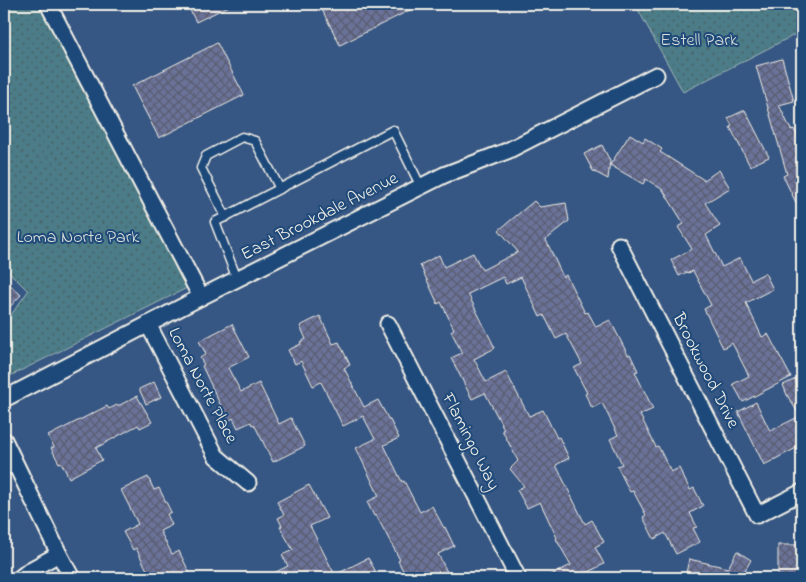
<svg xmlns="http://www.w3.org/2000/svg" width="806" height="582" viewBox="0 0 806 582" font-family="'Indie Flower',sans-serif">
	<defs>
		<pattern id="park-dots" width="8" height="8" patternUnits="userSpaceOnUse" patternTransform="scale(1.25)"><rect width="8" height="8" fill="#4c7c87"/><path d="M2 2h.1M6 6h.1" fill="none" stroke="#4a6266" stroke-width="1.8" stroke-linecap="round"/></pattern>
		<pattern id="building-cross-hatch" width="8" height="8" patternUnits="userSpaceOnUse" patternTransform="scale(1.25)"><rect width="8" height="8" fill="#6a7299"/><path d="M0 0l8 8M0 8l8-8" fill="none" stroke="#5a5d70"/></pattern>
	</defs>
	<rect width="100%" height="100%" fill="#365683"/>
	<filter id="ink" filterUnits="userSpaceOnUse"><feTurbulence type="fractalNoise" baseFrequency=".02" numOctaves="2"/><feDisplacementMap in="SourceGraphic" scale="10" xChannelSelector="R" yChannelSelector="G"/><feConvolveMatrix kernelMatrix="1 2 1 2 8 2 1 2 1" color-interpolation-filters="sRGB"/></filter>
	<g filter="url(#ink)">
		<g fill="url(#park-dots)" stroke="#a0b6b8">
			<path d="M4 4H41L187 288 4 379V325L28 291 4 267Z"/>
			<path d="M635 4H802V31L683 92Z"/>
		</g>
		<g fill="url(#building-cross-hatch)" stroke="#f4f1e8">
			<path d="M187 4H233L196 22Z"/>
			<path d="M319 4H422L340 45Z"/>
			<path d="M217 43 244 95 159 138 132 86Z"/>
			<path d="M782 59 794 101 779 105 791 130 794 129 802 145V215L783 176 787 174 756 66Z"/>
			<path d="M745 110 769 157 750 166 730 127 732 126 728 118Z"/>
			<path d="M630 134 643 142 645 138 662 149 660 152 704 180 719 170 730 188 705 203 720 226 706 235 722 267 740 258 751 280 765 273 773 289 746 303 762 337 768 334 791 377 743 402 733 384 749 376 732 343 723 348 704 309 711 305 693 271 688 273 687 272 679 276 671 260 692 249 678 227 684 224 663 190 646 179 643 184 610 165Z"/>
			<path d="M602 145 610 161 608 179 593 171 584 154Z"/>
			<path d="M534 201 540 207 566 203 569 221 546 240 563 277 566 275 585 313 588 312 596 327 610 320 628 355 630 354 638 371 635 372 653 409 640 415 656 447 658 446 671 472 679 468 690 490 694 488 703 506 690 513 697 527 693 528 700 542 676 554 665 533 654 539 643 517 646 515 633 491 630 492 617 466 622 464 610 439 618 435 602 403 592 408 585 394 587 393 574 368 582 364 566 334 556 339 544 315 540 317 521 277 506 284 503 277 468 294 495 348 474 359 486 382 506 372 529 416 543 410 557 438 559 437 569 458 556 465 585 524 592 520 604 542 595 547 604 564 577 578H545L571 565 556 539 557 538 540 502 527 508 517 490 524 486 510 469 518 461 502 430 504 429 485 393 472 399 451 358 462 353 451 331 454 329 441 302 438 304 420 265 439 255 444 267 473 253 482 270 518 252 499 230Z"/>
			<path d="M4 279 21 295 4 313Z"/>
			<path d="M320 316 333 344 339 342 350 365 344 368 364 407 378 400 389 420H390L399 438 384 445 402 482 404 481 420 512 432 506 444 528 445 527 454 546 438 554 450 578H407L398 561 400 560 376 515 374 516 367 502 379 496 356 448 375 439 363 416 343 426 321 382 313 386 301 361 295 364 288 350 301 344 300 342 306 339 300 326Z"/>
			<path d="M232 324 249 357 228 368 241 392 259 383 279 424 291 418 305 446 273 462 254 424 252 425 251 422 238 428 233 418 228 421 202 366 204 365 200 358 206 354 199 341Z"/>
			<path d="M802 376V445L764 465 738 412 756 402 770 431 800 416 787 395 783 385Z"/>
			<path d="M154 382 161 397 146 404 139 389Z"/>
			<path d="M137 396 152 422 140 428 138 425 96 448 102 460 69 478 61 462 59 463 51 448 54 447 48 436 107 406 109 409 117 405H120Z"/>
			<path d="M148 477 154 490 159 488 171 512 167 514 172 525 160 531 172 554 179 551 192 578H151L136 548 133 550 123 532 138 524 121 490Z"/>
			<path d="M309 485 327 518 310 526 335 575 368 558 376 572 365 578H264L288 566 282 555 293 550 280 527 282 526 278 518 284 515 277 502Z"/>
			<rect x="778" y="545" width="24" height="33"/>
			<path d="M737 551 751 560 744 572 748 573 747 578H685L689 559 728 568Z"/>
		</g>
		<g fill="none" stroke-linecap="round" stroke-linejoin="round">
			<defs>
				<g id="lane">
					<path d="M226 217 201 168 206 156 242 137 255 141 280 189"/>
					<path d="M237 279 215 222 393 130 421 187"/>
					<path d="M4 470 17 468"/>
				</g>
				<g id="street">
					<path d="M48 4 201 297"/>
					<path d="M619 245 757 515 802 492"/>
					<path d="M148 324 216 456 248 483"/>
					<path d="M388 324 518 578"/>
					<path d="M4 399 201 297 444 175 507 151 656 75"/>
					<path d="M4 440 59 554 72 578"/>
					<path d="M20 578 30 570 59 554"/>
				</g>
			</defs>
			<use href="#lane" stroke="#f4f1e8" stroke-width="11"/>
			<use href="#street" stroke="#f4f1e8" stroke-width="19"/>
			<use href="#lane" stroke="#1f4a7a" stroke-width="8"/>
			<use href="#street" stroke="#1f4a7a" stroke-width="15"/>
		</g>
	</g>
	<g text-anchor="middle" dominant-baseline="central" stroke-width="4" stroke-linejoin="round" paint-order="stroke">
		<g font-size="18" fill="#dbdfd9" stroke="#1f4a7a">
			<text x="699" y="41">Estell Park</text>
			<text x="78" y="238">Loma Norte Park</text>
		</g>
		<g font-size="18" fill="#f4f1e8" stroke="#1f4a7a">
			<text transform="translate(320 217) rotate(-27)">East Brookdale Avenue</text>
			<text transform="translate(705 371) rotate(63)">Brookwood Drive</text>
			<text transform="translate(202 386) rotate(62)">Loma Norte Place</text>
			<text transform="translate(470 442) rotate(63)">Flamingo Way</text>
		</g>
	</g>
	<rect width="806" height="582" fill="none" stroke="#1f4a7a" stroke-width="20"/>
	<rect x="10" y="10" width="786" height="562" fill="none" stroke="#f4f1e8" stroke-width="2" filter="url(#ink)"/>
</svg>
